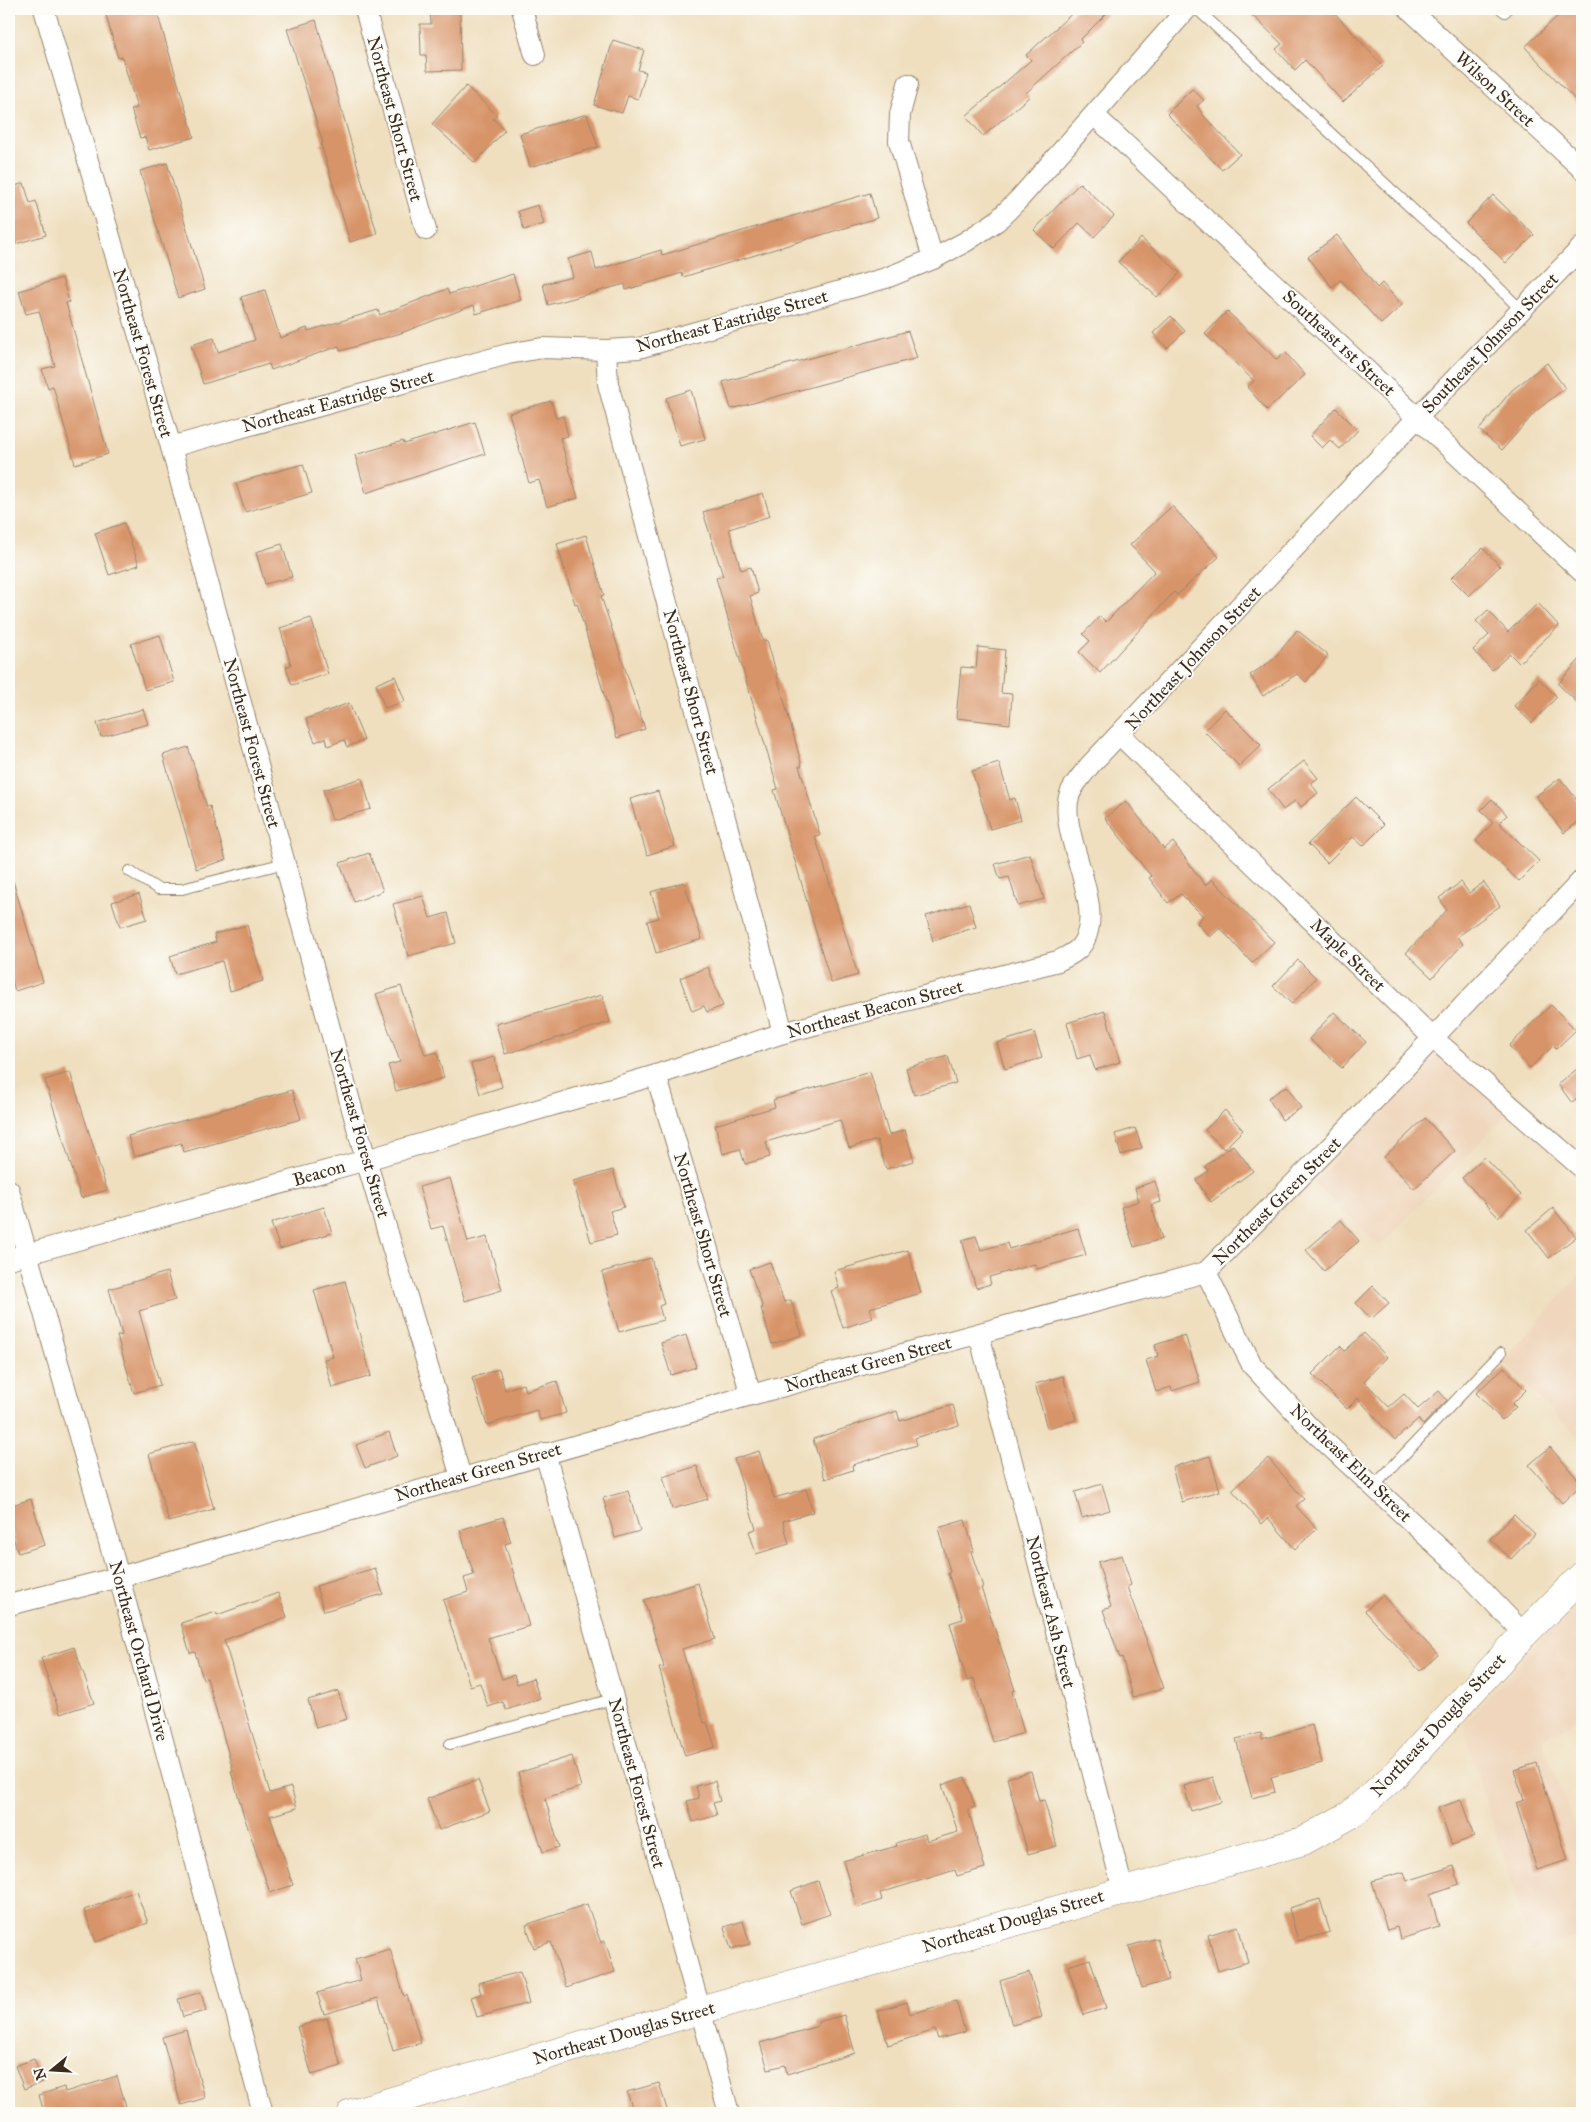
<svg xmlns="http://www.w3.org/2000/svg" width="1591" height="2122" viewBox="0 0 1591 2122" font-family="'IM FELL Great Primer',serif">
	<rect width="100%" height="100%" fill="#fdfcf7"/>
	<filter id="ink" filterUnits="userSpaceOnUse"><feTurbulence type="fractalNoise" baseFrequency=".02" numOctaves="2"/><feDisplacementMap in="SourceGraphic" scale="10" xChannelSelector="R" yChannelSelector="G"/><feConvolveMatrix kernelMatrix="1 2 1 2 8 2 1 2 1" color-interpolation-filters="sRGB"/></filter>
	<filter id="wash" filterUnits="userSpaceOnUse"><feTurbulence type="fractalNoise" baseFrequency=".0096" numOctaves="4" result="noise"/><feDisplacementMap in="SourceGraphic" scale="20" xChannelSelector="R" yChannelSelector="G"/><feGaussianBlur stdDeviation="1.12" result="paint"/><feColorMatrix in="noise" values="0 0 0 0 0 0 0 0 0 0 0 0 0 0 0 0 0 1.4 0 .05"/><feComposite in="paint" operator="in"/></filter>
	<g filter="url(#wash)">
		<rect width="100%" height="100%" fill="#efdfbf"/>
		<g fill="#efd6bc">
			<path d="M1436 1057H1441L1507 1114 1380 1246 1314 1183 1426 1063Z"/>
			<path d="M1582 1272V1440L1502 1362Z"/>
			<path d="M1582 1595V1717L1542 1740 1582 1845V1935L1532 1952 1463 1725Z"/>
		</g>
		<g id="blocks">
			<g fill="#d89469">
				<path d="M128 9H156L194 137 149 150 145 137 140 138 131 109 137 108 133 94 122 57 118 58 106 15Z"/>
				<path d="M430 9H460L461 70 427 71 426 55H421L420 24H431Z"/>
				<path d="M1077 9H1111L1080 40 1082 42 1026 93 1029 97 983 136 966 116 1031 60 1026 55Z"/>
				<path d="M1246 9H1331L1383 66 1343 102 1305 60 1295 70 1276 49 1282 44Z"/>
				<path d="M1565 9H1582V107L1525 47Z"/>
				<path d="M316 20 377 234 350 242 321 144 323 143 287 29Z"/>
				<path d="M613 40 644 50 638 70 646 72 638 99 628 96 622 113 594 105Z"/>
				<path d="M466 86 497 115 493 119 505 130 475 163 432 124Z"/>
				<path d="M1192 89 1204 100 1197 106 1204 116 1240 154 1222 170 1167 114Z"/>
				<path d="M587 114 598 147 530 167 520 134Z"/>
				<path d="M167 163 205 289 178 298 140 171Z"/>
				<path d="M24 183 30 203 36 201 46 235 9 246V188Z"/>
				<path d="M1080 183 1114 216 1094 237 1079 223 1054 249 1034 230Z"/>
				<path d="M870 193 877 218 683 277 682 273 626 290 625 284 548 305 543 284 573 277 568 259 592 252 596 270 661 250 662 255Z"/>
				<path d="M1493 195 1534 235 1506 263 1466 223Z"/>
				<path d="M538 205 544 224 524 230 518 211Z"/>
				<path d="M1337 235 1377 288 1382 283 1402 305 1381 324 1341 280 1332 287 1308 257Z"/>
				<path d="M1141 238 1180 273 1157 297 1118 262Z"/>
				<path d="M513 274 521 300 476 314 474 305 401 333 340 351 339 346 271 370 269 364 203 384 191 345 214 338 218 352 255 340 241 297 265 290 280 338 307 328 308 331 378 310 380 315 447 289 449 294Z"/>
				<path d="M62 278 69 302 66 303 108 454 75 464 53 386 48 388 42 369 55 366 39 311 26 314 19 291Z"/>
				<path d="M1227 311 1277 360 1285 352 1305 375 1267 410 1247 387 1254 381 1205 334Z"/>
				<path d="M1171 316 1185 331 1167 348 1153 333Z"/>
				<path d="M908 331 917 358 731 409 723 382Z"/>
				<path d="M1547 363 1565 388 1536 411 1502 450 1479 430 1512 390Z"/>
				<path d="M691 390 705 439 680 446 666 398Z"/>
				<path d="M551 401 556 418 563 416 568 436 560 438 578 498 547 507 539 480 529 483 509 413Z"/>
				<path d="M1336 408 1358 430 1340 449 1330 440 1322 448 1310 436Z"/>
				<path d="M475 422 485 454 366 493 355 455 403 441 404 444Z"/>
				<path d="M303 464 312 493 245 512 236 483Z"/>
				<path d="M763 493 770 516 729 529 741 570 751 567 758 593 750 596 763 641 767 640 782 693 802 766H799L820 835 815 836 858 975 831 983 774 790 778 789 716 578 723 576 703 512Z"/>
				<path d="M1172 506 1219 557 1177 595 1174 592 1100 673 1079 652 1090 641 1083 634 1100 616 1106 622 1155 571 1130 545Z"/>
				<path d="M124 523 139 565 109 575 95 533Z"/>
				<path d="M586 535 604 595 601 596 645 729 617 738 577 603 575 604 557 544Z"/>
				<path d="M282 544 292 577 265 584 256 552Z"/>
				<path d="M1483 548 1500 566 1469 596 1451 578Z"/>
				<path d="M1538 603 1559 626 1519 663 1510 654 1492 670 1473 650 1489 635 1476 621 1488 610 1508 632Z"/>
				<path d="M311 618 328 674 292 685 286 667 291 665 280 628Z"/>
				<path d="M1297 630 1328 655 1306 682 1297 674 1263 696 1250 675 1274 659Z"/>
				<path d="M160 635 174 682 145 690 131 644Z"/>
				<path d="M978 647 1005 650 1001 693 1012 694 1010 724 956 718 961 667 976 668Z"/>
				<path d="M1582 657V707L1558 684Z"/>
				<path d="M395 676 405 701 385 708 376 684Z"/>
				<path d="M1539 679 1557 697 1532 723 1514 706Z"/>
				<path d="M349 703 364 740 347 747 344 740 328 746 326 738 315 742 306 719Z"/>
				<path d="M143 709 148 724 101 737 97 723Z"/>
				<path d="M1225 709 1261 745 1239 766 1204 731Z"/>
				<path d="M188 747 207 807 210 806 226 860 196 869 163 755Z"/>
				<path d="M1304 761 1318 778 1311 783 1318 793 1301 807 1296 800 1283 810 1268 789Z"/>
				<path d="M999 763 1010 800 1015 798 1021 820 990 829 972 771Z"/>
				<path d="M362 778 371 809 332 820 323 790Z"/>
				<path d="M1560 778 1582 806V819L1564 833 1536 796Z"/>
				<path d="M658 791 675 846 647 855 630 799Z"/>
				<path d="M1356 797 1384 825 1363 846 1353 837 1327 863 1308 844Z"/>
				<path d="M1492 799 1507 815 1499 823 1539 861 1519 881 1476 841 1493 823 1481 810Z"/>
				<path d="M1126 801 1164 849 1173 842 1205 885 1212 879 1274 942 1252 963 1220 928 1210 937 1197 923 1203 916 1181 894 1168 903 1149 878 1151 876 1105 818Z"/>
				<path d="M369 853 383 891 354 902 340 863Z"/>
				<path d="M1030 854 1044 899 1018 906 1009 877 1000 879 995 864Z"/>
				<path d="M13 881 43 982 15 991 9 969V882Z"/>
				<path d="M684 882 702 939 656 953 647 921 659 918 651 892Z"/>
				<path d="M1461 882 1469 893 1484 882 1500 906 1457 937 1463 944 1432 978 1406 953 1447 910 1439 898Z"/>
				<path d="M139 894 147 919 120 927 112 902Z"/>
				<path d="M423 896 430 918 448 913 456 943 408 956 393 904Z"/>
				<path d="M969 903 976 927 933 941 926 916Z"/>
				<path d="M247 925 263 981 230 991 222 961 175 974 170 956 216 942 214 934Z"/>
				<path d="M1298 960 1316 978 1292 1004 1273 986Z"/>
				<path d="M708 967 723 1006 707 1012 704 1006 692 1011 680 978Z"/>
				<path d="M401 986 425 1055 437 1052 444 1078 396 1091 388 1065 400 1062 376 994Z"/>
				<path d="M602 995 610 1022 505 1054 496 1024Z"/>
				<path d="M1551 1005 1576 1030 1556 1049 1553 1046 1530 1068 1509 1046Z"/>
				<path d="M1105 1011 1120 1062 1095 1070 1090 1055 1077 1059 1067 1023Z"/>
				<path d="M1334 1012 1366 1042 1342 1068 1309 1039Z"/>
				<path d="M1034 1032 1042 1058 1005 1069 997 1043Z"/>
				<path d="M948 1056 956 1083 914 1095 906 1068Z"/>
				<path d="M494 1057 502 1087 480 1094 471 1064Z"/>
				<path d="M1582 1065V1095L1572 1103 1558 1084Z"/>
				<path d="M70 1072 107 1190 81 1198 45 1080Z"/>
				<path d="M870 1072 889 1135 905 1130 914 1161 886 1169 877 1140 849 1148 840 1120 766 1142 770 1157 745 1164 740 1149 723 1154 715 1125 775 1107 773 1100Z"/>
				<path d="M1287 1086 1301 1108 1282 1120 1268 1098Z"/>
				<path d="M292 1090 301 1119 184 1152 181 1143 134 1157 128 1136Z"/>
				<path d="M1225 1110 1243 1130 1224 1149 1205 1130Z"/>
				<path d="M1425 1118 1455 1151 1414 1189 1384 1157Z"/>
				<path d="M1135 1128 1142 1148 1121 1155 1115 1134Z"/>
				<path d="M1233 1145 1253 1171 1211 1202 1196 1180 1208 1171 1205 1166Z"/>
				<path d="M1484 1157 1521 1195 1498 1217 1462 1178Z"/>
				<path d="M613 1170 624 1207 610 1211 617 1235 591 1242 573 1181Z"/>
				<path d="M450 1178 468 1242 487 1237 502 1290 465 1301 443 1226 431 1229 419 1187Z"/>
				<path d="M1155 1181 1161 1202 1151 1205 1162 1239 1134 1247 1121 1207 1139 1201 1135 1188Z"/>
				<path d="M324 1207 332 1233 280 1249 271 1223Z"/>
				<path d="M1553 1208 1576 1237 1549 1258 1527 1230Z"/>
				<path d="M1341 1220 1359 1241 1324 1271 1306 1250Z"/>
				<path d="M1078 1228 1086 1255 1037 1269 1035 1264 989 1277 991 1284 976 1288 962 1240 976 1236 981 1250 1007 1243 1009 1249Z"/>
				<path d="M908 1250 921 1293 870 1308 873 1318 843 1328 831 1291 839 1288 834 1271Z"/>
				<path d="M651 1258 664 1304 659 1306 663 1320 619 1332 602 1272Z"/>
				<path d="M770 1262 784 1302 791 1300 802 1335 772 1344 761 1308H763L749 1269Z"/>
				<path d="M167 1272 175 1300 139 1311 160 1385 134 1393 117 1336 122 1335 109 1289Z"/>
				<path d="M345 1281 371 1376 332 1388 324 1359 333 1357 314 1290Z"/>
				<path d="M1373 1286 1389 1303 1371 1319 1356 1303Z"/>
				<path d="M1364 1333 1387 1357 1364 1381 1389 1407 1404 1394 1418 1409 1439 1391 1447 1400 1423 1425 1418 1419 1395 1440 1358 1398 1347 1409 1312 1374 1340 1346 1345 1351Z"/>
				<path d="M686 1335 696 1367 671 1375 661 1343Z"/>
				<path d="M1185 1335 1200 1382 1172 1391 1171 1387 1156 1392 1146 1360 1158 1356 1155 1345Z"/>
				<path d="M1504 1367 1526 1390 1512 1404 1516 1407 1502 1420 1476 1393Z"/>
				<path d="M499 1369 505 1390 523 1384 525 1391 557 1381 566 1413 540 1420 537 1410 487 1425 472 1378Z"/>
				<path d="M1063 1376 1076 1420 1047 1428 1035 1384Z"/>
				<path d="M953 1405 959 1425 915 1438 917 1445 852 1465 853 1470 825 1479 813 1439 897 1411 900 1421Z"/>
				<path d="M389 1432 397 1456 365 1468 356 1445Z"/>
				<path d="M194 1441 214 1509 169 1522 149 1454Z"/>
				<path d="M1550 1447 1582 1484 1562 1503 1529 1465Z"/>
				<path d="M759 1451 774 1498 806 1489 813 1512 783 1521 789 1544 756 1554 749 1531 756 1529 734 1459Z"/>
				<path d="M1210 1456 1220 1491 1182 1502 1172 1467Z"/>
				<path d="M1268 1458 1304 1499 1296 1506 1317 1529 1295 1549 1268 1518 1262 1524 1232 1490Z"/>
				<path d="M697 1466 708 1499 672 1509 663 1477Z"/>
				<path d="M1102 1484 1110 1510 1082 1518 1075 1492Z"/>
				<path d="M628 1491 640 1531 615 1538 603 1498Z"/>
				<path d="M31 1499 45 1545 18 1553 9 1524V1506Z"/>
				<path d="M1514 1514 1535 1534 1511 1559 1490 1539Z"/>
				<path d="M503 1517 511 1542 505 1544 529 1626 488 1638 502 1679 514 1675 517 1684 533 1678 540 1699 506 1710 503 1702 488 1707 480 1683 470 1686 443 1600 468 1592 464 1578 474 1575 460 1530Z"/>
				<path d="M965 1520 974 1551 971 1552 983 1587 981 1588 1015 1690 1012 1691 1024 1733 993 1742 974 1679 967 1681 950 1623 963 1619 948 1573 950 1572 938 1528Z"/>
				<path d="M1122 1555 1131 1585 1127 1587 1164 1688 1133 1697 1122 1657 1120 1658 1103 1610 1111 1607 1098 1562Z"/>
				<path d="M375 1568 383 1594 324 1611 316 1586Z"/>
				<path d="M698 1583 715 1639 682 1649 704 1723 707 1722 715 1747 685 1756 659 1668 664 1667 644 1600Z"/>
				<path d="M278 1593 287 1617 224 1640 270 1793 291 1787 297 1808 270 1816 293 1885 270 1893 243 1813 231 1771 233 1770 207 1678 203 1679 195 1652 190 1653 181 1623 216 1612 217 1615Z"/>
				<path d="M1382 1595 1438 1655 1420 1671 1365 1611Z"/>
				<path d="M74 1647 94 1703 60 1714 41 1658Z"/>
				<path d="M338 1691 347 1719 316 1728 308 1700Z"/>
				<path d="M1312 1725 1322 1763 1271 1777 1275 1792 1252 1798 1236 1739 1261 1733 1262 1739Z"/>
				<path d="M572 1756 581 1787 545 1798 559 1847 543 1852 518 1773Z"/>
				<path d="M1537 1763 1568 1860 1537 1870 1516 1803 1524 1800 1514 1770Z"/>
				<path d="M1031 1771 1039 1801 1044 1800 1057 1846 1028 1854 1007 1778Z"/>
				<path d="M965 1777 975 1807 968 1809 985 1868 957 1876 955 1870 880 1893 882 1900 857 1908 843 1861 897 1846 896 1843 925 1834 927 1841 958 1832 942 1785Z"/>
				<path d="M1213 1777 1221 1802 1191 1811 1184 1786Z"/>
				<path d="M478 1780 490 1811 439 1830 427 1799Z"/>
				<path d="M715 1781 720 1801 713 1803 717 1815 693 1822 687 1801 699 1798 696 1786Z"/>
				<path d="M1461 1800 1474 1837 1452 1845 1438 1808Z"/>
				<path d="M1454 1866 1459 1884 1430 1894 1439 1927 1400 1939 1397 1927 1387 1930 1372 1881 1404 1872 1407 1881Z"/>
				<path d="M818 1881 830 1914 802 1924 791 1891Z"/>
				<path d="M136 1891 148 1923 96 1942 84 1910Z"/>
				<path d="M1320 1899 1330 1932 1298 1941 1289 1908Z"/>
				<path d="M587 1904 601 1943 605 1941 615 1972 566 1988 551 1942 534 1948 526 1925Z"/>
				<path d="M743 1921 750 1944 731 1949 724 1927Z"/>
				<path d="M1238 1926 1248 1962 1218 1971 1208 1935Z"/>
				<path d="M1157 1938 1169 1980 1142 1988 1129 1946Z"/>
				<path d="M390 1949 404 1996 407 1995 421 2043 393 2051 378 1998 324 2014 317 1993 361 1980 355 1959Z"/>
				<path d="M1090 1959 1106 2008 1083 2015 1068 1966Z"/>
				<path d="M520 1972 529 2003 477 2017 471 1997 481 1994 478 1983Z"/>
				<path d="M1029 1972 1042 2017 1012 2025 1000 1981Z"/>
				<path d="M201 1992 206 2011 183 2017 178 1999Z"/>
				<path d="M956 2001 965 2032 938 2039 935 2030 888 2045 878 2011 907 2002 910 2014Z"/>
				<path d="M844 2015 855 2053 787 2074 785 2065 768 2069 760 2043 818 2026V2022Z"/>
				<path d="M327 2018 341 2066 312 2075 297 2027Z"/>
				<path d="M186 2030 205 2098 181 2105 162 2037Z"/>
				<path d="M34 2059 43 2082 24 2089 15 2066Z"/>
				<path d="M117 2076 128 2113H44L39 2095 64 2087 65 2092Z"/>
				<path d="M659 2083 668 2113H634L627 2092Z"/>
			</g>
		</g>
	</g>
	<g filter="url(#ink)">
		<use href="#blocks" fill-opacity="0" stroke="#95846e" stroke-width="1"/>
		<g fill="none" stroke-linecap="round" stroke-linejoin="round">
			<defs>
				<g id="lane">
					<path d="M1197 9 1423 219 1471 260 1521 310"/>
					<path d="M1501 9 1505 12 1507 9"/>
					<path d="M129 871 158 889H182L285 863"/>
					<path d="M1374 1486 1501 1353"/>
					<path d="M450 1744 613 1699"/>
				</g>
				<g id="street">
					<path d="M44 9 171 447 366 1160 461 1477"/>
					<path d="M365 9 426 230"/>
					<path d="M522 9 535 55"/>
					<path d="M1409 9 1582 169"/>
					<path d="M908 84 900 114 899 141 933 259"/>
					<path d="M1094 115 1582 572"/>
					<path d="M606 350 608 384 783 1033"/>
					<path d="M171 447 508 354 542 348 606 350 639 348 886 278 933 259 965 242 997 221 1020 198 1187 9"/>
					<path d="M1120 735 1434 1039 1582 1168"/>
					<path d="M656 1075 751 1395"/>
					<path d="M9 1190 119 1577 263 2113"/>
					<path d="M9 1259 366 1160 656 1075 783 1033 1058 961C1066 957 1074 954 1080 947 1109 912 1062 843 1068 801 1070 787 1082 776 1090 765L1418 417 1582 247"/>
					<path d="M1206 1272 1252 1365 1309 1427 1461 1568 1524 1634"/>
					<path d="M979 1334 1123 1890"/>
					<path d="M545 1453 729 2113"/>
					<path d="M9 1605 119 1577 751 1395 1206 1272 1331 1146 1582 880"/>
				</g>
				<path id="secondary" d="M352 2113 700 2010 1303 1841 1350 1815 1393 1777 1524 1634 1582 1576"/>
			</defs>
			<use href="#lane" stroke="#95846e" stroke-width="12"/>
			<use href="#street" stroke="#95846e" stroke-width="22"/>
			<use href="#secondary" stroke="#95846e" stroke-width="29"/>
			<use href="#lane" stroke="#fff" stroke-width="10"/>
			<use href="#street" stroke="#fff" stroke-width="20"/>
			<use href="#secondary" stroke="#fff" stroke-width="28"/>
		</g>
	</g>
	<g text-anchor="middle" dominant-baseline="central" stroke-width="4" stroke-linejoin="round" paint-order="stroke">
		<g font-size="18" fill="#3b2a1e" stroke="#fdfcf7">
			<text transform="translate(1495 89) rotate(43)">Wilson Street</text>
			<text transform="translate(395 119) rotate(75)">Northeast Short Street</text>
			<text transform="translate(732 321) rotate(-15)">Northeast Eastridge Street</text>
			<text transform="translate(1339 343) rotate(43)">Southeast 1st Street</text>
			<text transform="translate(1490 343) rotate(-46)">Southeast Johnson Street</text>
			<text transform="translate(143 353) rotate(74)">Northeast Forest Street</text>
			<text transform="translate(338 401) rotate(-15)">Northeast Eastridge Street</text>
			<text transform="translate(1193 658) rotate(-47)">Northeast Johnson Street</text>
			<text transform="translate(691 692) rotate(75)">Northeast Short Street</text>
			<text transform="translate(252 743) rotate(75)">Northeast Forest Street</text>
			<text transform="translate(1348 955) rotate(44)">Maple Street</text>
			<text transform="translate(875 1009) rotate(-15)">Northeast Beacon Street</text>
			<text transform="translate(360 1133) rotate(74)">Northeast Forest Street</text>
			<text transform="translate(319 1173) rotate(-16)">Beacon</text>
			<text transform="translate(1277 1201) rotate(-45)">Northeast Green Street</text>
			<text transform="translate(703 1235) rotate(74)">Northeast Short Street</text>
			<text transform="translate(868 1364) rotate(-15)">Northeast Green Street</text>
			<text transform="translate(1351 1463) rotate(44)">Northeast Elm Street</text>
			<text transform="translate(478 1472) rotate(-16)">Northeast Green Street</text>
			<text transform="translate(1051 1612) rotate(76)">Northeast Ash Street</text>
			<text transform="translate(139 1651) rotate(75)">Northeast Orchard Drive</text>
			<text transform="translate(1438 1725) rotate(-47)">Northeast Douglas Street</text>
			<text transform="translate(637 1783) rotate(75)">Northeast Forest Street</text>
			<text transform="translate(1013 1921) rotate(-16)">Northeast Douglas Street</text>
			<text transform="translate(624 2033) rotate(-16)">Northeast Douglas Street</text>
		</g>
	</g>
	<rect width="1591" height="2122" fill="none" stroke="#fdfcf7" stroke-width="30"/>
	<g transform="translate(52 2070) rotate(252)" stroke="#fdfcf7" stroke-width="4" paint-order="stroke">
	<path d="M0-4L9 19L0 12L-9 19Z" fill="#3b2a1e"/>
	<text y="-8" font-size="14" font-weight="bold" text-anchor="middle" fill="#3b2a1e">N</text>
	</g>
</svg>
